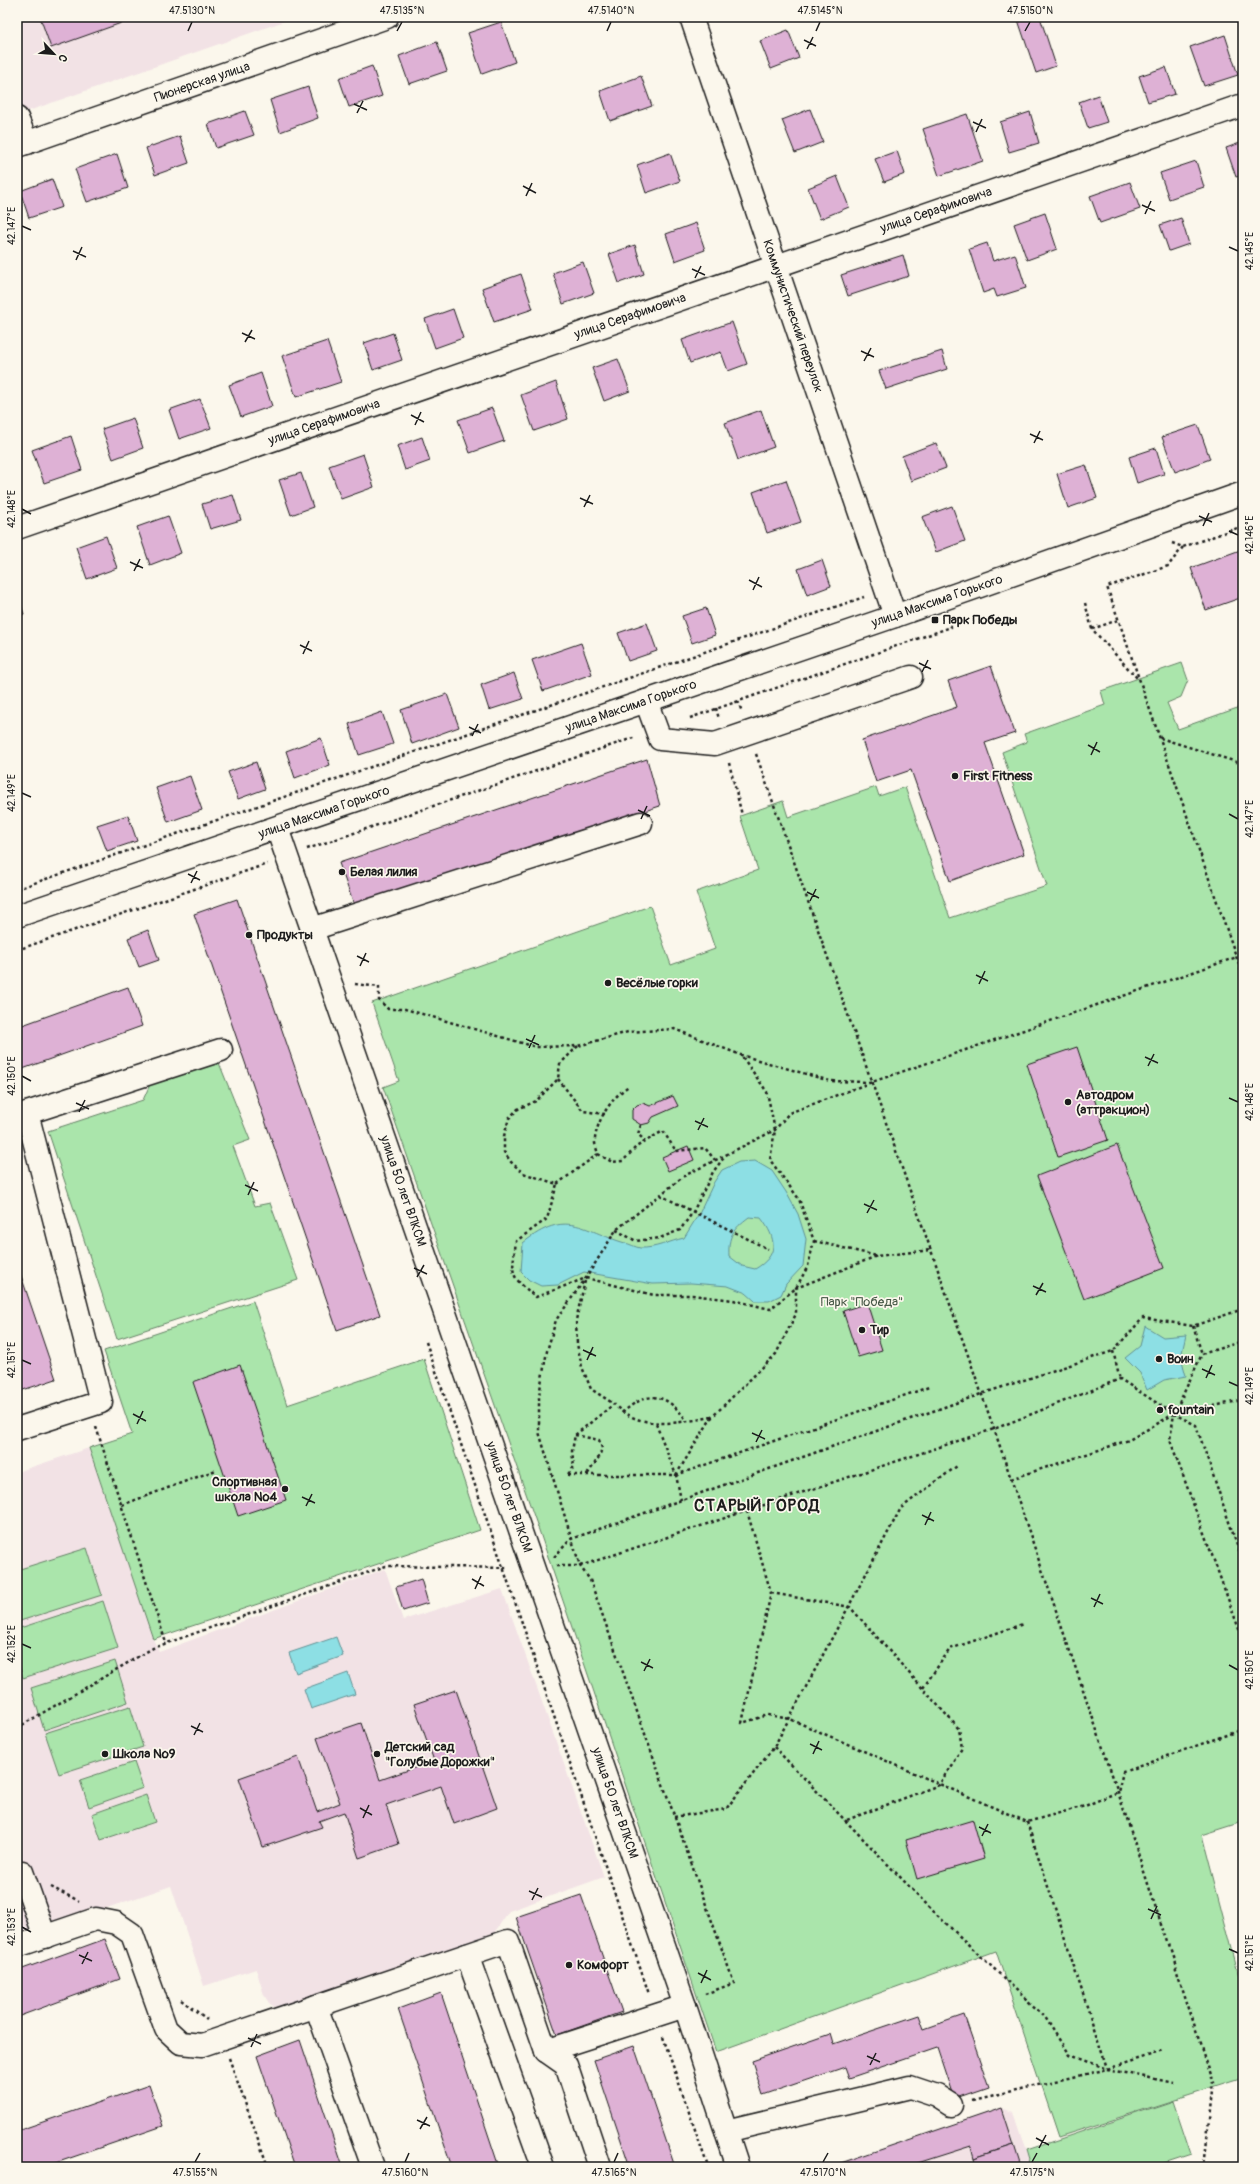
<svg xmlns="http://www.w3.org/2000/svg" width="1260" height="2184" viewBox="0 0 1260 2184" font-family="Pangolin,sans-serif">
	<rect width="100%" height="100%" fill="#fbf7ec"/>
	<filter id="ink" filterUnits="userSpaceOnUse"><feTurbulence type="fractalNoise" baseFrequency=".025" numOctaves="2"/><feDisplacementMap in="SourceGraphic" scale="8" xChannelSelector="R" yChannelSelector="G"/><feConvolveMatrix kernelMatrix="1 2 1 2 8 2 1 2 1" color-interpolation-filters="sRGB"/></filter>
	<g filter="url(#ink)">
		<g fill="#f2e2e5">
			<path d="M17 17H296L17 115Z"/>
			<path d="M89 1448 153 1639 159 1652 385 1569 403 1620 502 1589 604 1877 509 1911 490 1939 276 2008 269 2003 264 1995 256 1969 204 1986 171 1886 51 1927 17 1933V1472Z"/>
			<path d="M1002 2108 1014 2112 1032 2167H829Z"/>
		</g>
		<g fill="#aae5ab" stroke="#638064">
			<path d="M1182 663 1188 680 1181 697 1167 703 1178 729 1243 706V1822L1202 1835 1243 1992V2078L1058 2137 996 1951 716 2052 541 1536 383 1087 399 1081 372 1003 650 906 671 965 715 949 696 892 758 870 740 816 783 801 788 817 876 787 879 796 905 787 950 918 1047 886 1002 752 1027 742 1024 734 1105 705 1101 691Z"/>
			<path d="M217 1058 250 1140 233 1146 255 1206 270 1203 298 1280 117 1339 48 1131 143 1100 152 1080Z"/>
			<path d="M253 1301 287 1405 424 1359 480 1530 153 1639 89 1448 132 1434 104 1351Z"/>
			<path d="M87 1548 102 1595 17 1622V1570Z"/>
			<path d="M103 1601 118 1648 23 1678 17 1658V1629Z"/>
			<path d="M115 1661 128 1702 44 1730 31 1688Z"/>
			<path d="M130 1706 143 1747 59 1774 45 1733Z"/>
			<path d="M134 1762 143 1788 89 1807 80 1780Z"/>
			<path d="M146 1795 155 1822 101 1840 92 1814Z"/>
			<path d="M1173 2101 1191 2155 1155 2167H1032L1027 2150Z"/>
		</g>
		<g fill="#8ddfe4" stroke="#609194" fill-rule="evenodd">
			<path d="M755 1161 772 1171 786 1192 798 1214 806 1239 803 1266 786 1284 781 1295 769 1301H755L746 1293 728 1286 691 1283 653 1284 584 1272 558 1285 541 1286 529 1280 521 1272 523 1243C567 1208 581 1230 625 1243 630 1244 635 1247 640 1248 655 1249 670 1241 684 1238L700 1212 714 1182 722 1170 739 1162ZM749 1217 761 1218C777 1239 779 1255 755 1269L742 1266 729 1256C728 1236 733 1229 749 1217Z"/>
			<path d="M1145 1326 1163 1337 1186 1335 1181 1357 1186 1376 1164 1380 1147 1390 1140 1373 1125 1358 1140 1346Z"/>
			<path d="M336 1637 343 1656 296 1673 289 1653Z"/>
			<path d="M348 1673 355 1694 311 1709 304 1689Z"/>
		</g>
		<g fill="#deb1d5" stroke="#1c1c1c">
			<path d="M40 17H138L51 48Z"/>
			<path d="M1017 17H1040L1056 66 1036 73Z"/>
			<path d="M501 22 515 62 482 74 468 33Z"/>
			<path d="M788 30 799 58 771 69 760 41Z"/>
			<path d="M1225 35 1238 75 1204 86 1190 47Z"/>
			<path d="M437 42 447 71 409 84 399 56Z"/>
			<path d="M372 66 382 96 349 107 339 78Z"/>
			<path d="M1166 67 1175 94 1148 102 1139 76Z"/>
			<path d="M641 76 652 106 610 121 600 91Z"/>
			<path d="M308 87 318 118 280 132 270 100Z"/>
			<path d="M1098 95 1107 122 1088 128 1079 102Z"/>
			<path d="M810 109 823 142 795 153 782 120Z"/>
			<path d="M245 111 254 135 216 148 208 124Z"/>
			<path d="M1030 112 1039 143 1009 152 1000 122Z"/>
			<path d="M967 114 983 161 939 176 923 129Z"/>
			<path d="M180 136 189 163 155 175 146 148Z"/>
			<path d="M1243 142V175L1236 177 1226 148Z"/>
			<path d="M897 151 905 174 884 182 875 159Z"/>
			<path d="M670 153 680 181 646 193 637 165Z"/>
			<path d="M117 154 128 188 87 202 75 169Z"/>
			<path d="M1196 161 1204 187 1169 199 1160 173Z"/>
			<path d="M837 176 849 207 820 219 808 188Z"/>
			<path d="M52 179 62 207 29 218 20 191Z"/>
			<path d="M1130 182 1140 209 1100 223 1090 196Z"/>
			<path d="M1045 213 1057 249 1027 260 1014 224Z"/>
			<path d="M1181 218 1189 244 1169 251 1160 225Z"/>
			<path d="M696 223 705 250 675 261 666 234Z"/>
			<path d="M987 243 993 261 1015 254 1026 288 997 297 994 289 983 293 969 249Z"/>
			<path d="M635 245 644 274 619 283 609 254Z"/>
			<path d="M903 255 909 276 848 296 841 275Z"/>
			<path d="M583 262 594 293 563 304 553 273Z"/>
			<path d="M521 274 533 309 494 322 482 288Z"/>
			<path d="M453 309 463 338 435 348 425 319Z"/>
			<path d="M732 322 747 364 728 371 721 352 690 363 682 340Z"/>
			<path d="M393 333 402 360 373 370 364 343Z"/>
			<path d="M327 341 341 382 296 397 282 356Z"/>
			<path d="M942 351 947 369 886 389 879 371Z"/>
			<path d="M618 359 630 391 604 401 592 368Z"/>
			<path d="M261 373 272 406 241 417 229 385Z"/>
			<path d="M556 382 568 419 534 431 521 395Z"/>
			<path d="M200 399 211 428 179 439 169 410Z"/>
			<path d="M492 408 504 441 470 453 458 420Z"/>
			<path d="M761 410 774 447 738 460 725 423Z"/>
			<path d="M133 418 143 448 113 459 102 429Z"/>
			<path d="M1198 425 1210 459 1175 472 1162 437Z"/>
			<path d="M71 436 82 470 44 483 32 450Z"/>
			<path d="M422 437 430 461 405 470 397 446Z"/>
			<path d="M936 443 946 468 911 481 902 456Z"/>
			<path d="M1156 448 1164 474 1137 483 1129 457Z"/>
			<path d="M363 454 374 487 341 499 329 466Z"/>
			<path d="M1086 465 1097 498 1068 508 1057 474Z"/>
			<path d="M301 473 313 507 291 515 279 480Z"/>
			<path d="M786 480 801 522 767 533 753 492Z"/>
			<path d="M233 495 241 520 210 529 202 504Z"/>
			<path d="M952 506 965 541 936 552 922 517Z"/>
			<path d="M168 516 181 553 150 565 137 527Z"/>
			<path d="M106 536 117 568 87 579 76 547Z"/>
			<path d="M1243 549V597L1206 610 1191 568Z"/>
			<path d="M822 560 831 586 807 595 798 569Z"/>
			<path d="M17 593 24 614 17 617Z"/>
			<path d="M706 608 715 635 692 643 682 616Z"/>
			<path d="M647 623 657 651 628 661 618 633Z"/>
			<path d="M581 643 592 674 543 691 532 660Z"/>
			<path d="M991 666 1015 733 985 743 1024 854 950 881 911 770 876 782 862 740 957 707 948 681Z"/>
			<path d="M514 673 523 699 489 710 481 685Z"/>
			<path d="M447 694 459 727 412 744 401 710Z"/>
			<path d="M382 712 393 744 359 755 349 724Z"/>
			<path d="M321 738 330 765 295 778 286 751Z"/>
			<path d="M647 759 660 806 354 905 339 863Z"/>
			<path d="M256 762 265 789 238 799 228 772Z"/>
			<path d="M190 776 202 810 168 822 156 788Z"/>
			<path d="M128 815 137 841 107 851 97 825Z"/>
			<path d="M237 899 380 1315 337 1330 194 914Z"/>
			<path d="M148 930 159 960 139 967 128 938Z"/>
			<path d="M128 987 142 1026 17 1071V1027Z"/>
			<path d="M1077 1047 1108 1140 1058 1157 1027 1064Z"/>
			<path d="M673 1096 678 1106 653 1117 649 1123 641 1125 632 1119V1110L637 1105 643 1103 650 1106Z"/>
			<path d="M1117 1145 1164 1268 1084 1299 1037 1176Z"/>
			<path d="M688 1146 694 1160 668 1171 662 1157Z"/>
			<path d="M17 1264 56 1379 17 1392Z"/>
			<path d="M867 1303 882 1350 858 1357 843 1311Z"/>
			<path d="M240 1365 286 1500 238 1516 193 1382Z"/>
			<path d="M421 1579 428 1603 403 1611 396 1587Z"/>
			<path d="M456 1690 497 1808 454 1824 441 1786 386 1805 399 1844 359 1858 344 1812 319 1821 322 1827 263 1847 239 1778 298 1757 317 1812 340 1803 317 1738 361 1723 380 1780 434 1761 414 1704Z"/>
			<path d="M973 1820 984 1859 917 1879 906 1840Z"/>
			<path d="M581 1895 622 2012 557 2035 516 1917Z"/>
			<path d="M105 1939 120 1979 17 2017V1971Z"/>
			<path d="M441 1993 499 2167H452L398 2009Z"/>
			<path d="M919 2015 924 2029 964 2015 989 2087 954 2099 937 2048 849 2078 845 2067 763 2095 752 2061 830 2034 833 2044Z"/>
			<path d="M300 2040 343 2167H295L257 2056Z"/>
			<path d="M634 2046 675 2167H630L594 2060Z"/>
			<path d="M149 2085 163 2126 44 2167H17V2131Z"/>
			<path d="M1002 2108 1014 2145 974 2158 971 2146 905 2167H829Z"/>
			<path d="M1014 2145 1021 2167H977L974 2158Z"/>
		</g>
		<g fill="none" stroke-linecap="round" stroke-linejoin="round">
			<defs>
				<g id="minor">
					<path d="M691 17 895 616"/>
					<path d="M17 118 27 143"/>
					<path d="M17 146 387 17"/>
					<path d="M17 528 1243 105"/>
					<path d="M646 701 660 739 715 744 911 677"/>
					<path d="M277 828 685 2006 738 2167"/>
					<path d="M17 916 895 616 1243 493"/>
					<path d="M312 929 641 823"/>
					<path d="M27 1113 221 1050"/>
					<path d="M17 1116 27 1113 101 1402 17 1429"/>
					<path d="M22 1872 45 1937"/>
					<path d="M17 1946 96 1919 116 1923 132 1934 166 2029 181 2043 202 2045 508 1941 546 2051 566 2065 600 2167"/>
					<path d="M467 1955 543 2167"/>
					<path d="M316 2006 373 2167"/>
					<path d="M546 2051 685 2006"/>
					<path d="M726 2131 910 2087 937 2096 951 2105"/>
				</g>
			</defs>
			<use href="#minor" stroke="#1c1c1c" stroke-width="25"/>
			<g stroke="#1c1c1c" stroke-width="2.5" stroke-dasharray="3 3" stroke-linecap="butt">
				<path d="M1172 543 1183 547 1243 526"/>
				<path d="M1183 547 1168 566 1107 587 1243 976"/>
				<path d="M1085 603 1092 629 1137 678"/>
				<path d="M1092 629 1118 620"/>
				<path d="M738 701 742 712"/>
				<path d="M716 708 719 719"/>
				<path d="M690 718 951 627 949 620"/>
				<path d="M1160 738 1243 764"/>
				<path d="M756 754 994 1429 1118 1792 1213 2083 1204 2167"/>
				<path d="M729 763 742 815"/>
				<path d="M307 849 636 737"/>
				<path d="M17 889 864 597"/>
				<path d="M17 950 267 864"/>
				<path d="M355 984 379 987V1000L388 1009H405L536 1047 578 1046 628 1032 674 1029 741 1055 830 1081 869 1082"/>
				<path d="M578 1046 560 1064 558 1079 536 1101 518 1109 509 1118 504 1136V1152L511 1162 523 1173 557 1184 547 1219 516 1241C512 1276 508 1274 536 1297L586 1278 654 1295H692L733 1300 770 1309 796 1288 808 1266 814 1241 799 1199 770 1160 775 1130 767 1092 741 1055"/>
				<path d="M558 1079 583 1111 605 1114"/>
				<path d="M641 1125 638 1134 645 1141"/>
				<path d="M598 1154 612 1162 623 1161 636 1147 663 1131 676 1151 705 1148 715 1160"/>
				<path d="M557 1184 598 1154C597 1150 594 1143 595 1139 597 1119 613 1096 629 1086"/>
				<path d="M660 1195 768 1249"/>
				<path d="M616 1230 636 1241 660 1238 680 1230 693 1212 713 1172 725 1156"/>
				<path d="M814 1241 877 1256 931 1250"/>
				<path d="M585 1281 576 1320 577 1344 582 1367 591 1389 614 1404"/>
				<path d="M1193 1326 1202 1354"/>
				<path d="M426 1342 649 1994"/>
				<path d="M1113 1351 1120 1379"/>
				<path d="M622 1413C649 1389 666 1393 687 1421"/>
				<path d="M656 1424 676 1475 681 1500"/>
				<path d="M96 1427 166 1643"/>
				<path d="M575 1435 599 1440 602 1448 599 1457 587 1475"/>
				<path d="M568 1474 574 1467 572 1451 575 1435 614 1404C638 1431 680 1423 712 1417"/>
				<path d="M568 1475H676L712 1417 776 1354 796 1314V1288L877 1256"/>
				<path d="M676 1475 929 1387"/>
				<path d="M1011 1479 1129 1440 1174 1414 1243 1400"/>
				<path d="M122 1505 216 1470"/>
				<path d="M747 1511 771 1593 742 1723 768 1715 790 1719 1027 1822 1085 1806 1118 1792 1123 1772 1243 1729"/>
				<path d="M554 1557 571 1539 981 1394 1113 1351 1143 1318 1193 1326 1243 1309"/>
				<path d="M1243 1563 1196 1425 1174 1414 1170 1440 1243 1640"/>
				<path d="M556 1566H580L994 1429 1120 1379 1174 1414 1202 1354 1243 1341"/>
				<path d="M771 1593 850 1607 959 1729 962 1748 939 1785 844 1821"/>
				<path d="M923 1688 950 1649 1023 1624"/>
				<path d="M17 1728 153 1648 386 1566 509 1568"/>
				<path d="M774 1747 934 1912 1045 2017 1069 2055 1107 2069 1174 2083"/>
				<path d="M674 1817 726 1809 774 1747 901 1508 957 1466"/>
				<path d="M1027 1822 1107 2068"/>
				<path d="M51 1887 79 1901"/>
				<path d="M705 1994 734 1983 590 1580 580 1566 539 1432V1395L547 1351 556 1320 586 1278 616 1230 684 1176 775 1130 789 1113 872 1082 1237 957"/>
				<path d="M181 2000 207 2019"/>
				<path d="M663 2037 708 2167"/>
				<path d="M229 2058 268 2167"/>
				<path d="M973 2100 1107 2069 1163 2051"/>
			</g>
			<use href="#minor" stroke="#fbf7ec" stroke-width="22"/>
		</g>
	</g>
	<path fill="none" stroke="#1c1c1c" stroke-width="1.5" d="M188 31 192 22M397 31 402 22M607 31 611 22M816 31 820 22M1025 31 1030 22M804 40 816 46M807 49 813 37M354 104 367 110M357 113 363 101M973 122 986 128M976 132 982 119M523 186 536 193M526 196 532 183M1142 205 1155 211M1145 214 1151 201M22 226 31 230M1229 247 1238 251M73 251 86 257M76 260 82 247M692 269 705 275M695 278 701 266M242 333 255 339M245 342 252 330M861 351 874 357M864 361 871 348M411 415 424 422M415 425 421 412M1030 434 1043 440M1034 443 1040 431M580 498 593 504M584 507 590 495M22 509 31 514M1199 516 1212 522M1203 526 1209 513M1229 531 1238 535M130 562 143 568M134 571 140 559M749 580 762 587M753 590 759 577M300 645 312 651M303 654 309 641M919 663 931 669M922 672 928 660M469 727 481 733M472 736 478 724M1088 745 1100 752M1091 755 1097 742M22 793 31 797M638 810 650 816M1229 814 1238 819M641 819 647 806M188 874 200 880M191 883 197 871M807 892 819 898M810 901 816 889M357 956 369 962M360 966 366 953M976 975 988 981M979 984 985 971M526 1039 539 1045M529 1048 535 1035M1145 1057 1158 1063M1148 1066 1154 1054M22 1076 31 1081M1229 1098 1238 1102M76 1103 89 1109M79 1112 85 1100M695 1121 708 1127M698 1130 704 1118M245 1185 258 1191M248 1195 254 1182M864 1204 877 1210M867 1213 874 1200M414 1268 427 1274M417 1277 424 1265M1033 1286 1046 1292M1036 1295 1043 1283M583 1350 596 1356M22 1360 31 1364M587 1360 593 1347M1202 1369 1215 1375M1206 1378 1212 1365M1229 1382 1238 1386M133 1414 146 1421M137 1424 143 1411M752 1433 765 1439M756 1442 762 1430M302 1497 315 1503M306 1506 312 1494M922 1515 934 1521M925 1525 931 1512M472 1579 484 1586M475 1589 481 1576M1091 1598 1103 1604M1094 1607 1100 1594M22 1644 31 1648M641 1662 653 1668M1229 1665 1238 1670M644 1671 650 1659M191 1726 203 1732M194 1735 200 1723M810 1744 822 1750M813 1754 819 1741M360 1808 372 1815M363 1818 369 1805M979 1827 991 1833M982 1836 988 1824M529 1891 542 1897M532 1900 538 1888M1148 1909 1161 1915M1151 1919 1157 1906M22 1927 31 1932M1229 1949 1238 1953M79 1955 92 1961M82 1964 88 1952M698 1973 711 1980M701 1983 707 1970M248 2038 261 2044M251 2047 257 2034M867 2056 880 2062M870 2065 876 2053M417 2120 430 2126M420 2129 427 2117M1036 2138 1049 2145M1039 2148 1046 2135M195 2162 200 2153M405 2162 409 2153M614 2162 618 2153M823 2162 828 2153M1032 2162 1037 2153"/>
	<g fill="#1c1c1c" stroke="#fbf7ec" stroke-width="1.5">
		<rect x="931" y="616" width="8" height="8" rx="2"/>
		<circle cx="955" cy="776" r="4"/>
		<circle cx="342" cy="872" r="4"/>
		<circle cx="249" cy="935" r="4"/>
		<circle cx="608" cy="983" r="4"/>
		<circle cx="1068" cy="1102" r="4"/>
		<circle cx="862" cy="1330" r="4"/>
		<circle cx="1159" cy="1359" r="4"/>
		<circle cx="1160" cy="1410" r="4"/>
		<circle cx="285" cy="1489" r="4"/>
		<circle cx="105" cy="1754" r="4"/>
		<circle cx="377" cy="1754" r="4"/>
		<circle cx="569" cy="1965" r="4"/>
	</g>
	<g text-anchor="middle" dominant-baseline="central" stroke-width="3.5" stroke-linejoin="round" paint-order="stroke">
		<g font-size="13" fill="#1c1c1c" stroke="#fbf7ec">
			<text transform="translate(202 82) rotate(-19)">Пионерская улица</text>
			<text transform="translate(936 210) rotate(-19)">улица Серафимовича</text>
			<text transform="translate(630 316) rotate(-19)">улица Серафимовича</text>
			<text transform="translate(793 316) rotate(71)">Коммунистический переулок</text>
			<text transform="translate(324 422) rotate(-19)">улица Серафимовича</text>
			<text transform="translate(937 601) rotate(-19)">улица Максима Горького</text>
			<text transform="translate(631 706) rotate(-19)">улица Максима Горького</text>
			<text transform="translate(324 812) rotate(-19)">улица Максима Горького</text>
			<text transform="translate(403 1191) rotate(71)">улица 50 лет ВЛКСМ</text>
			<text transform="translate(509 1497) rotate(71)">улица 50 лет ВЛКСМ</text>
			<text transform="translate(615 1803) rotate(71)">улица 50 лет ВЛКСМ</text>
		</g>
		<g font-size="13" font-weight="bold" fill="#1c1c1c" stroke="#fbf7ec" text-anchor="start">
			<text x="943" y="620">Парк Победы</text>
			<text x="963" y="776">First Fitness</text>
			<text x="350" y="872">Белая лилия</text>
			<text x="257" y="935">Продукты</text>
			<text x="616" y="983">Весёлые горки</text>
			<text x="1076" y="1095">Автодром<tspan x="1076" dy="15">(аттракцион)</tspan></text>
			<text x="870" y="1330">Тир</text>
			<text x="1167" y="1359">Воин</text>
			<text x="1168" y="1410">fountain</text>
			<text x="277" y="1482" text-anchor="end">Спортивная<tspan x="277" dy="15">школа №4</tspan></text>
			<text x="385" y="1747">Детский сад<tspan x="385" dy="15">"Голубые Дорожки"</tspan></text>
			<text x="113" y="1754">Школа №9</text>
			<text x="577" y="1965">Комфорт</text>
		</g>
		<g font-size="13" fill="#475847" stroke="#fbf7ec">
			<text x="862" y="1302">Парк "Победа"</text>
		</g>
		<g font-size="17" font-weight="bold" letter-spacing="1" fill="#1c1c1c" stroke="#fbf7ec">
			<text x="757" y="1505">СТАРЫЙ ГОРОД</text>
		</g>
	</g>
	<rect width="1260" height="2184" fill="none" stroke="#fbf7ec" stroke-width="44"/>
	<g transform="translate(54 54) rotate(116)" stroke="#fbf7ec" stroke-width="3" paint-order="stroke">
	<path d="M0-3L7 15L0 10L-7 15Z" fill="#1c1c1c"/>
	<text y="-6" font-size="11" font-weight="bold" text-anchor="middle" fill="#1c1c1c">С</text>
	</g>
	<rect x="22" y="22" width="1216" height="2140" fill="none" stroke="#1c1c1c" stroke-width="1.5"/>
	<g font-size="10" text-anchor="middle" fill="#1c1c1c">
		<text x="192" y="14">47.5130°N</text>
		<text x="402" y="14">47.5135°N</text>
		<text x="611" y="14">47.5140°N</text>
		<text x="820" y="14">47.5145°N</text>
		<text x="1030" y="14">47.5150°N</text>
		<text transform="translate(11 226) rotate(-90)" y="4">42.147°E</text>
		<text transform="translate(1249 251) rotate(-90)" y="4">42.145°E</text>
		<text transform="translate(11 509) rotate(-90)" y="4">42.148°E</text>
		<text transform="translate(1249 535) rotate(-90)" y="4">42.146°E</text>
		<text transform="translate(11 793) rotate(-90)" y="4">42.149°E</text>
		<text transform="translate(1249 819) rotate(-90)" y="4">42.147°E</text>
		<text transform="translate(11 1076) rotate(-90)" y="4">42.150°E</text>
		<text transform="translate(1249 1102) rotate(-90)" y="4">42.148°E</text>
		<text transform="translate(11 1360) rotate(-90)" y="4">42.151°E</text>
		<text transform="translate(1249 1386) rotate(-90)" y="4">42.149°E</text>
		<text transform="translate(11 1644) rotate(-90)" y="4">42.152°E</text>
		<text transform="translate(1249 1670) rotate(-90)" y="4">42.150°E</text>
		<text transform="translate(11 1927) rotate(-90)" y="4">42.153°E</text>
		<text transform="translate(1249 1953) rotate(-90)" y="4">42.151°E</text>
		<text x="195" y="2176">47.5155°N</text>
		<text x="405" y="2176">47.5160°N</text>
		<text x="614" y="2176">47.5165°N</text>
		<text x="823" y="2176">47.5170°N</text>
		<text x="1032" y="2176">47.5175°N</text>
	</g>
</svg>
